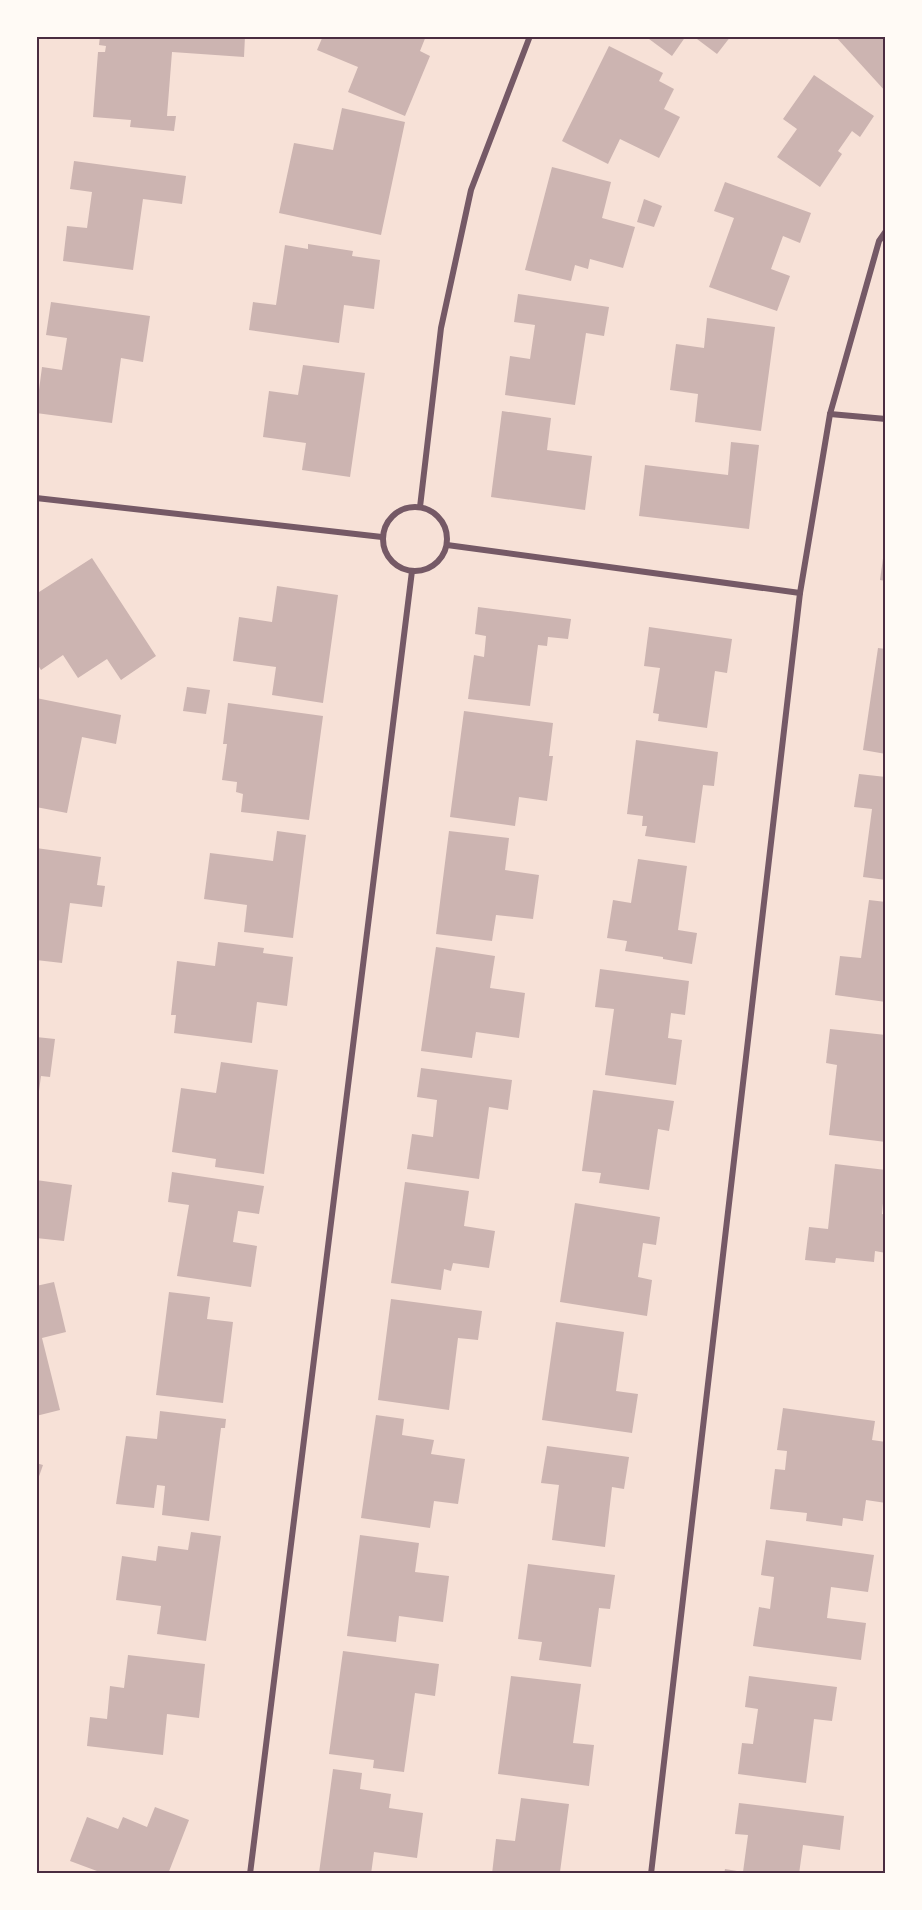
<svg xmlns="http://www.w3.org/2000/svg" width="922" height="1910" viewBox="0 0 922 1910" font-family="'Archivo Narrow',sans-serif">
	<rect width="100%" height="100%" fill="#f7e1d7"/>
	<g fill="#ccb4b1">
		<path d="M100 36H245L244 57 172 52 167 116H176L174 131 130 127 131 120 93 117 98 52H105L106 46 99 45Z"/>
		<path d="M323 36H426L420 51 430 56 405 116 348 92 358 67 317 50Z"/>
		<path d="M645 36H686L672 56Z"/>
		<path d="M693 36H731L717 54Z"/>
		<path d="M835 36H886V92Z"/>
		<path d="M609 46 663 73 659 81 674 89 664 109 680 117 659 158 620 139 608 164 562 141Z"/>
		<path d="M814 75 874 116 860 137 852 131 838 151 842 154 820 187 777 157 797 129 783 119Z"/>
		<path d="M342 108 405 122 381 235 279 213 294 143 333 150Z"/>
		<path d="M74 161 186 176 182 204 143 199 133 270 63 261 67 226 87 228 92 192 70 189Z"/>
		<path d="M552 167 611 182 602 218 635 227 623 268 590 259 588 269 575 265 571 281 525 270Z"/>
		<path d="M725 182 811 213 800 243 783 236 771 269 790 276 777 311 709 287 734 218 714 211Z"/>
		<path d="M644 199 662 206 654 227 637 222Z"/>
		<path d="M308 244 353 251 352 256 380 260 374 309 344 305 339 343 249 330 253 302 276 305 285 245 308 249Z"/>
		<path d="M518 294 609 307 604 336 586 333 575 405 505 395 510 356 530 359 535 325 514 322Z"/>
		<path d="M51 302 150 316 143 362 121 358 112 423 36 413 42 367 62 370 67 338 46 335Z"/>
		<path d="M707 318 775 327 761 431 695 422 698 394 670 390 676 344 704 348Z"/>
		<path d="M303 365 365 373 350 477 302 470 306 443 263 437 269 391 298 395Z"/>
		<path d="M502 411 551 418 547 450 592 456 585 510 491 497Z"/>
		<path d="M731 442 759 445 749 529 639 516 645 465 728 475Z"/>
		<path d="M885 544 886 545V581L880 580Z"/>
		<path d="M92 558 156 656 121 680 107 659 78 678 63 655 41 670 36 662V594Z"/>
		<path d="M277 586 338 595 323 703 272 695 276 667 233 661 239 617 272 622Z"/>
		<path d="M478 607 571 619 568 639 548 637 547 646 538 645 530 706 468 699 474 655 484 657 486 636 475 634Z"/>
		<path d="M649 627 732 639 727 673 715 671 707 728 658 721 659 714 653 713 660 668 644 666Z"/>
		<path d="M878 648 886 649V754L863 750Z"/>
		<path d="M187 687 210 690 206 714 183 711Z"/>
		<path d="M36 698 121 715 116 744 82 737 67 813 36 807Z"/>
		<path d="M228 703 323 716 309 820 241 812 243 794 236 792 237 782 222 780 227 744H223Z"/>
		<path d="M464 711 553 723 549 756H553L547 801 519 797 515 826 450 817Z"/>
		<path d="M636 740 718 752 714 786 703 785 695 843 645 836 647 826H642L643 816 627 814Z"/>
		<path d="M859 774 886 777V880L863 877 872 809 854 807Z"/>
		<path d="M277 831 306 835 293 938 244 932 247 905 204 899 210 853 273 861Z"/>
		<path d="M449 831 509 838 505 870 539 875 533 919 496 915 492 941 436 934Z"/>
		<path d="M36 848 101 857 97 885 105 886 102 907 70 903 62 963 36 960Z"/>
		<path d="M638 859 687 866 678 930 697 933 692 964 663 959V957L625 951 627 941 607 938 613 900 631 903Z"/>
		<path d="M869 900 886 902V1002L835 995 840 956 861 958Z"/>
		<path d="M218 942 264 948 263 953 293 957 287 1006 257 1002 252 1043 174 1033 176 1015H171L177 961 215 966Z"/>
		<path d="M436 947 495 956 490 988 525 993 519 1038 476 1032 472 1058 421 1051Z"/>
		<path d="M600 969 689 981 685 1015 671 1013 668 1038 682 1040 676 1085 605 1075 614 1009 595 1007Z"/>
		<path d="M830 1029 886 1035V1142L829 1135 837 1065 826 1063Z"/>
		<path d="M36 1037 55 1039 50 1077 41 1076 37 1106Z"/>
		<path d="M221 1062 278 1070 264 1174 215 1167 216 1159 172 1152 181 1088 216 1093Z"/>
		<path d="M421 1068 512 1080 508 1110 489 1107 479 1179 407 1169 412 1134 433 1137 437 1100 417 1097Z"/>
		<path d="M593 1090 674 1101 669 1131 658 1129 649 1190 599 1183 601 1173 582 1171Z"/>
		<path d="M835 1164 886 1170 882 1214 886 1215V1253L875 1251 874 1262 836 1258 835 1263 805 1260 809 1227 828 1229Z"/>
		<path d="M172 1172 264 1186 259 1214 238 1211 233 1242 257 1246 251 1287 177 1276 189 1205 168 1202Z"/>
		<path d="M36 1180 72 1185 64 1241 36 1238Z"/>
		<path d="M405 1182 469 1191 464 1226 495 1231 489 1268 453 1263 451 1271 444 1269 441 1290 391 1283Z"/>
		<path d="M575 1203 660 1217 656 1245 643 1243 638 1277 652 1280 647 1316 560 1302Z"/>
		<path d="M54 1282 66 1332 42 1338 60 1410 36 1416V1286Z"/>
		<path d="M169 1292 210 1297 207 1319 233 1322 223 1403 156 1395Z"/>
		<path d="M391 1299 482 1311 478 1340 458 1338 449 1410 378 1400Z"/>
		<path d="M556 1322 624 1332 616 1391 638 1394 632 1433 542 1420Z"/>
		<path d="M783 1408 875 1421 872 1440 886 1442V1503L866 1500 863 1521 843 1518 842 1526 806 1521 807 1513 770 1509 775 1469 785 1470 787 1451 777 1450Z"/>
		<path d="M160 1411 226 1419 225 1428H221L209 1521 162 1515 165 1486 157 1485 154 1508 116 1504 126 1436 157 1439Z"/>
		<path d="M376 1415 404 1419 402 1435 434 1440 431 1454 465 1459 458 1504 434 1501 430 1528 361 1518Z"/>
		<path d="M547 1446 629 1457 624 1489 612 1487 605 1547 552 1540 559 1485 541 1483Z"/>
		<path d="M36 1463 43 1465 36 1485Z"/>
		<path d="M191 1532 221 1536 206 1641 157 1634 161 1606 116 1600 122 1556 156 1561 158 1546 188 1550Z"/>
		<path d="M360 1535 419 1543 415 1572 449 1576 443 1622 399 1616 396 1642 347 1636Z"/>
		<path d="M766 1540 874 1555 868 1592 831 1587 827 1618 866 1623 861 1660 753 1646 759 1607 770 1609 774 1577 761 1575Z"/>
		<path d="M528 1564 615 1575 610 1609 599 1608 591 1667 539 1660 542 1642 518 1639Z"/>
		<path d="M343 1651 439 1664 435 1696 415 1693 404 1772 373 1768 374 1760 329 1754Z"/>
		<path d="M128 1655 205 1664 199 1718 167 1714 163 1755 87 1746 90 1717 107 1719 110 1686 124 1688Z"/>
		<path d="M511 1676 581 1684 573 1743 594 1745 589 1786 498 1774Z"/>
		<path d="M749 1676 837 1687 832 1721 814 1719 806 1783 738 1774 742 1743 753 1744 758 1709 745 1707Z"/>
		<path d="M333 1769 362 1773 360 1789 391 1794 389 1808 423 1813 417 1858 374 1852 371 1874 319 1873Z"/>
		<path d="M521 1798 569 1804 560 1872 567 1874H492L496 1839 515 1841Z"/>
		<path d="M739 1803 844 1816 840 1850 803 1845 799 1874H724L725 1869 743 1872 748 1835 735 1834Z"/>
		<path d="M155 1807 189 1820 168 1874H105L70 1861 87 1817 118 1829 123 1817 147 1827Z"/>
	</g>
	<g fill="none" stroke-linecap="round" stroke-linejoin="round">
		<g stroke="#755966" stroke-width="6">
			<path d="M830 414 886 419"/>
			<path d="M36 498 382 537"/>
			<circle cx="415" cy="539" r="32"/>
			<path d="M420 507 441 328 471 190 530 36"/>
			<path d="M447 545 800 593"/>
			<path d="M250 1874 412 571"/>
			<path d="M651 1874 800 593 830 414 879 241 886 231"/>
		</g>
	</g>
	<rect width="922" height="1910" fill="none" stroke="#fffaf5" stroke-width="75"/>
	<rect x="38" y="38" width="846" height="1834" fill="none" stroke="#4a2c40" stroke-width="2"/>
</svg>
